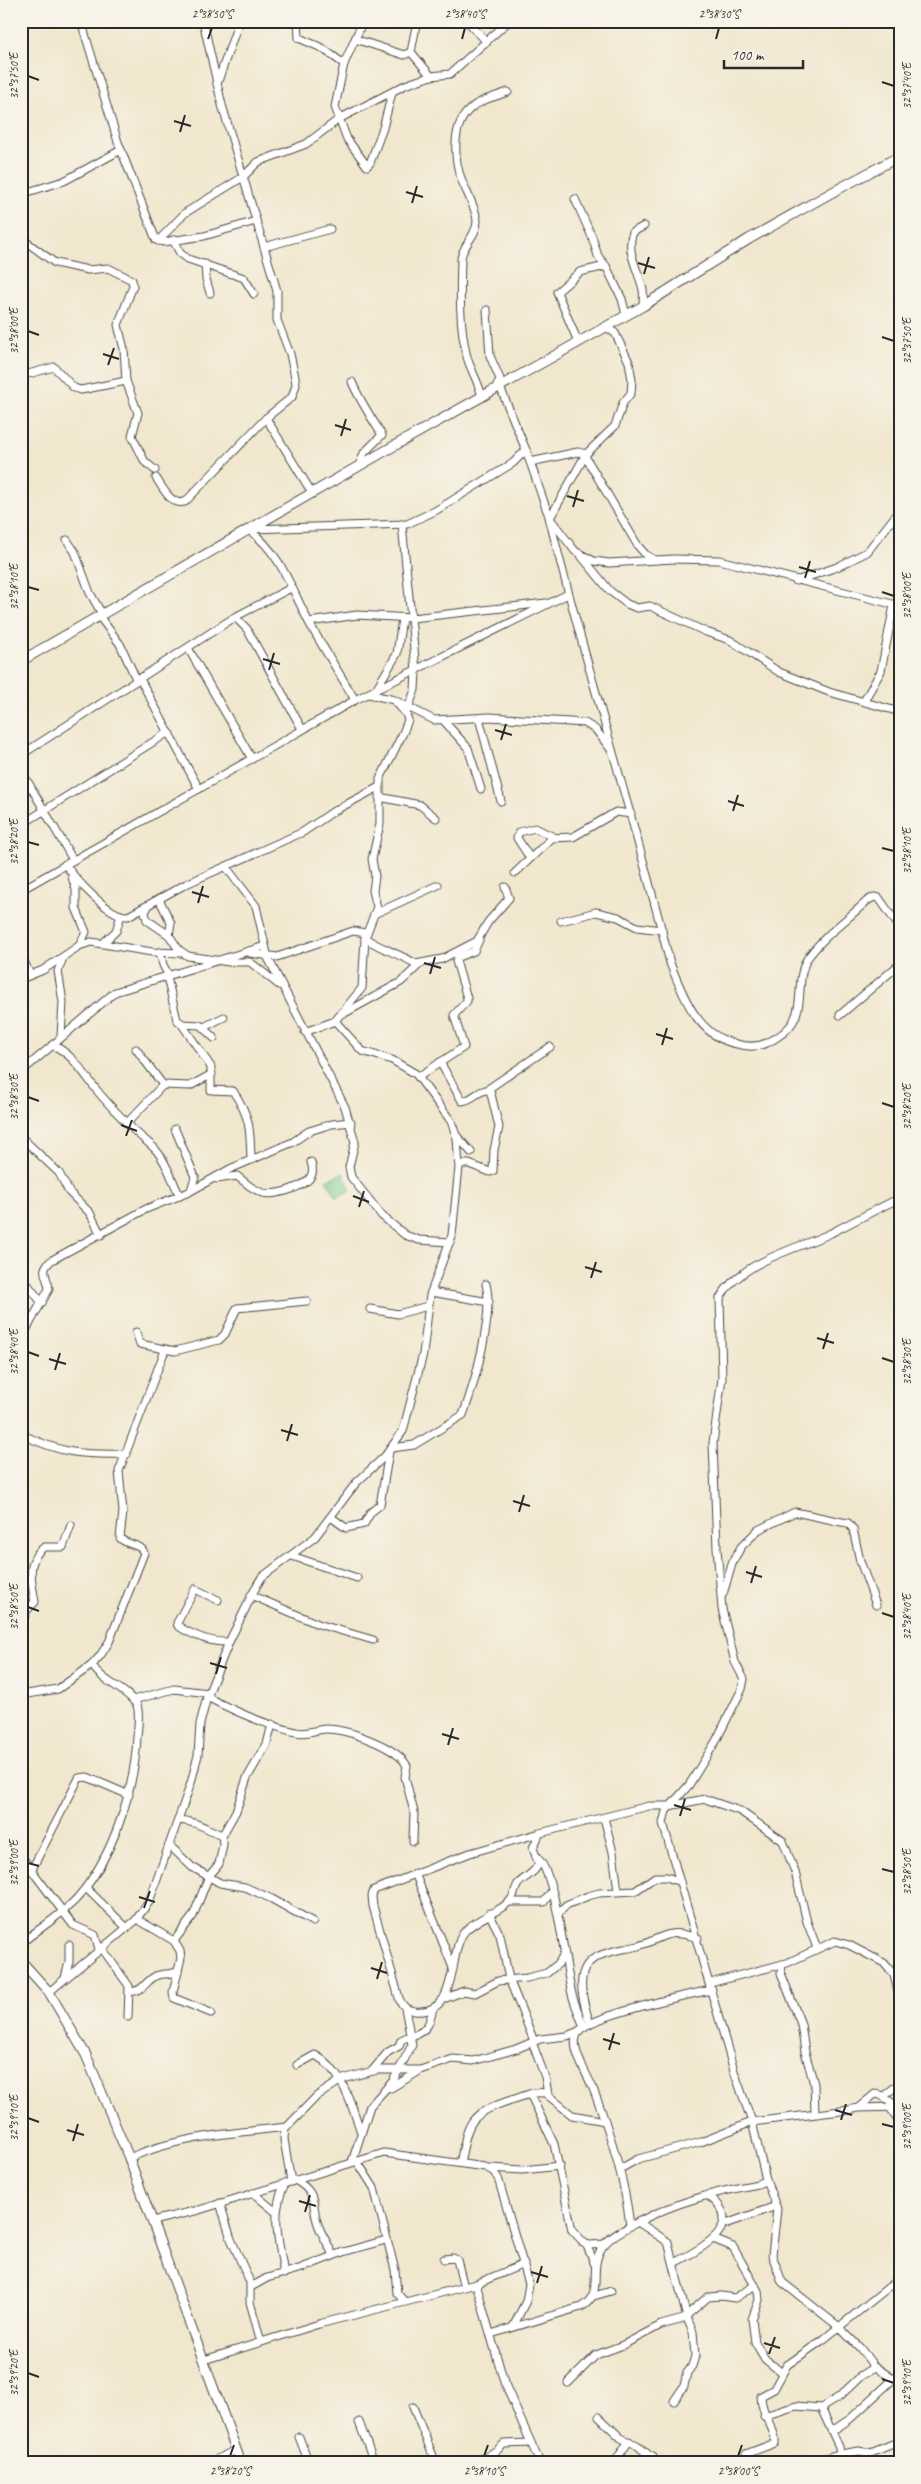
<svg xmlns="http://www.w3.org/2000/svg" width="921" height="2484" viewBox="0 0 921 2484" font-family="Caveat,sans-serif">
	<rect width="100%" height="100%" fill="#f7f3e8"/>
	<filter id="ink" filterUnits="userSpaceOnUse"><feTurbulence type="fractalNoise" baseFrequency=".02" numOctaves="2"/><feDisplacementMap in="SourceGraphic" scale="10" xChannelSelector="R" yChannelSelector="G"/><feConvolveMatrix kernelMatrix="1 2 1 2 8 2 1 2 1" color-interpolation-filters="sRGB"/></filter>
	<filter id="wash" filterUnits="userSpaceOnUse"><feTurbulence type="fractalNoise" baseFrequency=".0096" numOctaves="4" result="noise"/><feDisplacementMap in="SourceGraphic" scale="20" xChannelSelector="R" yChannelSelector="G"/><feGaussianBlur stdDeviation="1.12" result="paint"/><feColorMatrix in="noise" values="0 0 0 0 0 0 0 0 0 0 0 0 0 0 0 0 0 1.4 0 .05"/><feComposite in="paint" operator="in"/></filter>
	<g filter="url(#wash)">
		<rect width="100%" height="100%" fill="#f1e7ce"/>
		<path fill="#7fd091" stroke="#557e5e" d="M343 1173 351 1190 337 1197 326 1180Z"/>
	</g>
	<g filter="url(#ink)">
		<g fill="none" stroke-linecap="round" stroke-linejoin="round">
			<defs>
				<g id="minor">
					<path d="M81 21 118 142 156 240 163 242 204 236 256 221"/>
					<path d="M298 21 299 38 322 48 344 64"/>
					<path d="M363 21 344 64 335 107 347 139 367 166 370 163 383 128 392 93"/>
					<path d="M467 21 487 42"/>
					<path d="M355 39 404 55 411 52 431 76"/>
					<path d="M411 52 417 21"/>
					<path d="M217 84 239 21"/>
					<path d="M21 194 64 181 121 150"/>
					<path d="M575 199 592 237 598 256 606 266 622 299 626 315"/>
					<path d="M21 238 55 263 88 270 108 268 132 280 133 286 118 325 124 349 126 381 138 413 132 436 145 462 155 470"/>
					<path d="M173 240 180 253 188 259 244 278 254 294"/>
					<path d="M158 241 185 213 243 177 258 162 306 144 339 119 405 85 431 76 450 74 509 21"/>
					<path d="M264 247 330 229"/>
					<path d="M205 264 206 279 210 293"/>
					<path d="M643 306C643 301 644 295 643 290 639 271 625 251 633 232L644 226"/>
					<path d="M487 310 490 356 500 379 495 389"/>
					<path d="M578 342 557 292 580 272 606 266"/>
					<path d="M21 376 54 367 74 388 81 390 126 381"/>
					<path d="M352 382C360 401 371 417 382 435L364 453 359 466"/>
					<path d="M500 387 526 450 547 511"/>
					<path d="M482 397C479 383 471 371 467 357 459 325 460 292 461 259 462 245 477 236 477 221 476 207 467 194 462 181 454 161 451 126 470 109 480 100 494 97 508 92"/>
					<path d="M266 418 312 493"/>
					<path d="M585 456 638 546 646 555 655 560"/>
					<path d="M530 462 578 452 586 454"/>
					<path d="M156 478C163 488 171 506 185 502L266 418 292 397 296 385 295 377 290 354 277 320V291L222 105 203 21"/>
					<path d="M547 509C584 661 632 810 670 963 683 996 698 1037 737 1044 747 1047 757 1047 767 1043 777 1038 787 1032 793 1022 804 1003 796 978 807 959 822 937 848 919 867 901L874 897 879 898 900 928"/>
					<path d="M550 518 586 454 615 426 623 403 631 393 632 380 629 362 615 333 606 327"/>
					<path d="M552 521 575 551 594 561 609 563 673 559 719 560 900 606"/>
					<path d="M402 524 416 670 415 690 407 711"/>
					<path d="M251 529 407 524 435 511 513 463 526 450"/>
					<path d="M249 530C282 553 293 594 312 628 326 652 341 676 355 700"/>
					<path d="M67 540 75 552 90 593 102 614"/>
					<path d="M582 557 610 591 627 604 637 608 650 606 706 632 730 640 779 672 829 692 900 712"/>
					<path d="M796 581 837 567 867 552 900 510"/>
					<path d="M99 616 120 644 137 681"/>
					<path d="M235 617 247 629 302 729"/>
					<path d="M309 622 357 615 412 618 546 603"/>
					<path d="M188 648 252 759"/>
					<path d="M140 679 199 789"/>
					<path d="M376 689 397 654 402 618"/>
					<path d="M369 694 394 700 434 720 490 717 585 723 596 730 612 751"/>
					<path d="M864 701 881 671 894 605"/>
					<path d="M479 718 501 801"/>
					<path d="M444 721 468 748 481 789"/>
					<path d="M21 755 235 617 291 588"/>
					<path d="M21 770 73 860"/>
					<path d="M379 797 420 805 436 818"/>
					<path d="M21 825 169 732"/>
					<path d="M530 858 517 838 519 832 535 828 554 837"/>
					<path d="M65 864C75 879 109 917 128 916L186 884 303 832 334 811 379 787"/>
					<path d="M226 867 256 906 268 958 345 1107 355 1142 349 1167 351 1177 382 1216 405 1235 419 1240 450 1242"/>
					<path d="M515 873 552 838 573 837 616 812 631 814"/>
					<path d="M72 877 76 890V908L86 932 79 946"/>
					<path d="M21 890 355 700 568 594"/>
					<path d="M159 899 171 923 169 935"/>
					<path d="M149 905 145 912 147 920 169 935 179 950 188 956 229 962H250L279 985"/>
					<path d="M374 914 438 885"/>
					<path d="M561 921 596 912 618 917 637 927 662 930"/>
					<path d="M365 938C381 949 400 954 416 964L442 959 477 941 488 922 509 898 505 887"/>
					<path d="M103 943 116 931 121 915"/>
					<path d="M160 952 163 965 169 976"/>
					<path d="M250 953 277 957 353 931 366 933"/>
					<path d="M21 954 30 975"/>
					<path d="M167 977 177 1020 183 1024 200 1025 214 1038"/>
					<path d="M21 979 43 970 79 946 91 942 152 952 183 953"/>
					<path d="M345 1013 401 982 420 964"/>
					<path d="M840 1015 900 964"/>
					<path d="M181 1023 211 1067V1090L233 1091C251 1118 250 1129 251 1160"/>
					<path d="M204 1027 224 1017"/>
					<path d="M305 1032 335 1021 362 988 365 938 377 907 373 891 375 876 372 859 380 824V779L403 733 408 720 406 714 394 700"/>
					<path d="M61 1036 63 1002 58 971 63 958"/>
					<path d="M52 1045C74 1054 85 1076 99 1093 108 1104 118 1114 128 1124 136 1134 148 1141 156 1150 168 1164 172 1181 180 1196"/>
					<path d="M440 1062 462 1101C472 1101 480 1088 490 1090L499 1127 494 1150 493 1171 490 1172 469 1164H459"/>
					<path d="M21 1072 115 992 265 946"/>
					<path d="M418 1077 464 1047 454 1015 467 1001V998L456 961 458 957 474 951 479 940"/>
					<path d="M163 1085 190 1086 212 1074"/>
					<path d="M488 1089 550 1047"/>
					<path d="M127 1123 163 1085 136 1049"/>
					<path d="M175 1129 195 1177 191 1190"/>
					<path d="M456 1135 471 1152"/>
					<path d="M21 1137 59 1173 69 1192 90 1213 101 1235"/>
					<path d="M217 1179 237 1176C246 1183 251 1189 263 1193 275 1196 308 1187 312 1174 313 1170 312 1165 311 1162"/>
					<path d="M900 1198C877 1209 854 1221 831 1233 795 1250 741 1261 720 1298L722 1378 713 1443 717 1548 722 1609 735 1662 744 1679 742 1689 716 1741 689 1785 666 1811 663 1823 734 2071 752 2122 849 2110 858 2108 875 2094C885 2094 890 2104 900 2107"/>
					<path d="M21 1276 42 1303"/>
					<path d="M431 1292 489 1302"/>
					<path d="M370 1309 398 1314 428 1306"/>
					<path d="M136 1332 140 1344 175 1351 219 1340 225 1334 237 1308 307 1301"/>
					<path d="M21 1339 49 1289C48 1276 38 1271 52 1260L146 1209 189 1192 230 1169 293 1142 309 1131 332 1124 351 1122"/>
					<path d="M21 1434C62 1454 82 1455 127 1454"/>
					<path d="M392 1448 414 1445 463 1415C475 1383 494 1315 486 1284"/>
					<path d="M331 1517 346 1528 364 1524 371 1512 380 1505 389 1452"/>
					<path d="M292 1556 357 1578"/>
					<path d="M723 1594 733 1561 741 1547 758 1530 795 1512 842 1522 848 1523 853 1529 860 1561 876 1605"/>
					<path d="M251 1595 318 1624 373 1640"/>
					<path d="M218 1600 195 1589 177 1623 178 1626C194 1636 210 1643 229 1642"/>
					<path d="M21 1626 27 1610 35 1602C32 1582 25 1561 44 1547H63L71 1525"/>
					<path d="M21 1695 58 1689 92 1665 100 1656 109 1642 144 1553C141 1543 127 1546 120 1538L123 1512 119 1471 165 1350"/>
					<path d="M207 1697C236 1712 265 1725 296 1732 307 1735 316 1729 326 1729 347 1729 398 1747 407 1766L405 1777 414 1812 413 1841"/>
					<path d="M133 1700 174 1689 209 1693"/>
					<path d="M604 1818 613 1852 618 1891"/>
					<path d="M540 1833 533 1848C534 1852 537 1857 538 1862 539 1871 523 1878 518 1884 514 1890 515 1896 510 1901 497 1914 478 1917 465 1931 447 1951 461 2015 415 2011 406 2010 402 2006 399 1998L373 1906 372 1896 374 1890 470 1853 540 1833 649 1806H669L705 1799 740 1811 783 1841 795 1872 807 1922 817 1948"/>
					<path d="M222 1836 236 1811 247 1778 267 1744 272 1724"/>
					<path d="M169 1845 192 1867 220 1883 245 1887 272 1899 313 1922"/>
					<path d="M21 1856 73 1925 95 1935 99 1949"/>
					<path d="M536 1857C556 1869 565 1968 572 1994 575 2006 580 2016 584 2027"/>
					<path d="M32 1869 79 1778 87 1777 129 1795"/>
					<path d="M415 1873 453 1968"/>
					<path d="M86 1888 127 1928"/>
					<path d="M509 1902H544L551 1892"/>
					<path d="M489 1913 500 1935 509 1979 534 2041"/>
					<path d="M558 1914 566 1905 588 1896 599 1893 635 1891 655 1877H667L680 1882"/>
					<path d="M137 1919 174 1941 180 1951 181 1958 173 1992 174 1998 211 2013"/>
					<path d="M174 1941 193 1916 209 1876 219 1864 223 1845 222 1835C204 1828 198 1822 179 1820"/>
					<path d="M21 1943C40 1928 62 1915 78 1897 113 1857 135 1789 137 1736 138 1726 140 1715 137 1705 126 1688 103 1683 92 1665"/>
					<path d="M101 1947 129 1986 128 2017"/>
					<path d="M782 1964 781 1973 801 2024 805 2052 814 2084 815 2113"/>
					<path d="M65 1978 69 1962V1945"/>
					<path d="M710 1983 787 1963 835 1941 849 1945 884 1963 894 1975 900 2000"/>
					<path d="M130 1991C142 1993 145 1982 154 1977 161 1972 170 1976 178 1971"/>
					<path d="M49 1992 135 1921 149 1902 191 1783 198 1755 200 1724 207 1697 229 1642 257 1585 262 1577 315 1537 356 1483 385 1456 403 1431 423 1354 430 1295 452 1235 459 1167 457 1138 451 1121 416 1074 392 1060 362 1051 335 1021"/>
					<path d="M441 2000 464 1991 475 1993 498 1981 527 1978 547 1973 559 1963 564 1953"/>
					<path d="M590 2024C583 2001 571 1966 601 1955 613 1950 626 1949 638 1946 668 1937 663 1928 698 1938"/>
					<path d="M412 2036C427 2031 430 2024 433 2008"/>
					<path d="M532 2042 545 2077 548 2094"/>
					<path d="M297 2065 315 2055C343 2070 351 2105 361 2132"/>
					<path d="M372 2071 388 2052 399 2046 401 2040 412 2035"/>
					<path d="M391 2088 418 2072"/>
					<path d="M530 2094 554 2144 572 2230 587 2246 595 2265"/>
					<path d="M884 2096 900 2083"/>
					<path d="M858 2108 897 2107"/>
					<path d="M890 2108 900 2122"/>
					<path d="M129 2158C178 2136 234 2133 287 2127"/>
					<path d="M357 2161 374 2188 395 2270 397 2293 404 2301"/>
					<path d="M352 2162 370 2106 393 2081 412 2045 405 2008"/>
					<path d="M460 2163C469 2121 467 2115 511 2100 522 2097 533 2091 545 2093L572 2115 605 2121"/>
					<path d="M490 2168 522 2170 560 2166"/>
					<path d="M295 2180C320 2194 310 2205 319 2227 323 2237 329 2245 333 2256"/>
					<path d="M766 2180 777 2209 772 2255 782 2282 838 2326 860 2348 873 2365 893 2379"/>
					<path d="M291 2182 284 2139 285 2129 317 2096 343 2079 377 2070H420L453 2059 473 2061 516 2049 540 2039 567 2036 579 2031"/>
					<path d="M253 2193 276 2212"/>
					<path d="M220 2203 231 2239 250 2282V2302L261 2342"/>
					<path d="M152 2221 199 2210 384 2153 485 2167 493 2171 498 2178 529 2284 526 2301 513 2327"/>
					<path d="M638 2222 668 2242 687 2318 693 2332 695 2356 692 2366 687 2373 684 2386 674 2401"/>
					<path d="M723 2225 776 2206"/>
					<path d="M630 2226C625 2180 611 2135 594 2091 589 2077 579 2064 576 2049 575 2044 575 2036 579 2031 591 2016 689 1994 712 1990"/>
					<path d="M713 2239 733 2247 758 2291 759 2300 752 2319 755 2342 765 2359 782 2373"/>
					<path d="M583 2243 590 2245 605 2244"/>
					<path d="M444 2259 453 2258 457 2260 464 2287"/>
					<path d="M674 2263C701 2249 750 2224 707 2195"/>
					<path d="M284 2274C279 2240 270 2216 285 2183"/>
					<path d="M476 2284 504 2382 540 2463"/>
					<path d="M251 2287 267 2278 302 2268 343 2252 386 2240"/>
					<path d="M594 2296 611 2291"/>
					<path d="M687 2315 708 2297 721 2296 735 2298 755 2285"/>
					<path d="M491 2334 581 2307C605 2294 588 2271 601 2249 608 2237 625 2229 638 2222 676 2202 715 2192 758 2184L766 2180 752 2122 701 2142 638 2159 620 2169"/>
					<path d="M204 2360 319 2324 476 2284 524 2264"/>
					<path d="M568 2383 596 2355 623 2345 661 2325 687 2318"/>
					<path d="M413 2407 436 2463"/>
					<path d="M821 2408 839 2447 841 2463"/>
					<path d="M764 2416 796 2406 821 2408 839 2397 861 2376 875 2367"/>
					<path d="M599 2417 621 2438 637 2445 658 2463"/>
					<path d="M359 2422 374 2463"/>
					<path d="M832 2431 850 2419 900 2373"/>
					<path d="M299 2437 309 2463"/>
					<path d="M746 2454 775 2443C777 2430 761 2416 761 2396L774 2389 787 2365 824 2339 900 2278"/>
					<path d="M208 2463 236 2450"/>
					<path d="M472 2463 496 2451 504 2444 531 2443"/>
					<path d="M614 2463 629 2441"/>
					<path d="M631 2463 653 2457"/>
					<path d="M810 2463 835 2455 859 2451 871 2453 900 2441"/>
				</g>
				<g id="major">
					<path d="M21 661 385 451 643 306 749 239 829 194 900 156"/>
					<path d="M21 1961 49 1992 86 2055 129 2158 241 2463"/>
				</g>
			</defs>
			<use href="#minor" stroke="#494743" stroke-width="9"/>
			<use href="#major" stroke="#494743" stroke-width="11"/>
			<use href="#minor" stroke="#fff" stroke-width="7"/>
			<use href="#major" stroke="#fff" stroke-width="9"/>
		</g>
	</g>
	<path fill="none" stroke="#2b2b2b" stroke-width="2" d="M208 39 212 28M462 39 465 28M716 39 719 28M28 76 39 80M882 82 894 86M174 121 191 126M180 132 185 115M406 192 423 197M412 203 417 186M638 263 655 268M644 274 649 257M28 331 39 335M882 337 894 341M103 354 119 359M108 365 114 348M335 425 351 430M341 436 346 419M567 496 584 501M573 507 578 490M799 567 816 572M805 578 810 561M28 587 39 590M882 592 894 596M263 659 280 664M269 670 274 653M495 730 512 735M501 740 506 724M728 801 744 806M733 811 738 795M28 842 39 845M882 848 894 851M192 892 209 897M198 903 203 886M424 963 441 968M430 974 435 957M656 1034 673 1039M662 1045 667 1028M28 1097 39 1101M882 1103 894 1107M121 1125 137 1131M126 1136 132 1120M353 1196 369 1202M359 1207 364 1191M585 1267 602 1272M591 1278 596 1262M817 1338 834 1343M823 1349 828 1333M28 1352 39 1356M882 1358 894 1362M49 1359 66 1364M55 1370 60 1353M281 1430 298 1435M287 1441 292 1424M513 1501 530 1506M519 1512 524 1495M746 1572 762 1577M751 1583 756 1566M28 1607 39 1611M882 1613 894 1617M210 1663 227 1668M216 1674 221 1657M442 1734 459 1739M448 1745 453 1728M674 1805 691 1810M680 1816 685 1799M28 1863 39 1866M882 1869 894 1872M139 1897 155 1902M144 1908 150 1891M371 1968 387 1973M377 1979 382 1962M603 2039 620 2044M609 2050 614 2033M835 2110 852 2115M28 2118 39 2122M841 2120 846 2104M882 2124 894 2127M67 2130 84 2135M73 2141 78 2124M299 2201 316 2206M305 2212 310 2195M531 2272 548 2277M537 2283 542 2266M764 2343 780 2348M769 2354 775 2337M28 2373 39 2377M882 2379 894 2383M230 2456 234 2445M484 2456 488 2445M738 2456 742 2445"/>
	<rect width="921" height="2484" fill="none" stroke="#f7f3e8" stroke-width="55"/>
	<path d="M724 60v8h79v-8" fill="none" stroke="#2b2b2b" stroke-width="2.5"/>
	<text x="731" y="60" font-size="15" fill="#2b2b2b" stroke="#f7f3e8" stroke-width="4" paint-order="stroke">100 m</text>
	<rect x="28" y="28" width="866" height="2428" fill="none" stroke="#2b2b2b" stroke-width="2"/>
	<g font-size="12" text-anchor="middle" fill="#2b2b2b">
		<text x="212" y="18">2°38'50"S</text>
		<text x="465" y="18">2°38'40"S</text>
		<text x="719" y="18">2°38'30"S</text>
		<text transform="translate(14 76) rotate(-90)" y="4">32°37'50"E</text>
		<text transform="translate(907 86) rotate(-90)" y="4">32°37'40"E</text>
		<text transform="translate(14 331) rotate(-90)" y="4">32°38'00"E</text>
		<text transform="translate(907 341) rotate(-90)" y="4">32°37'50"E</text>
		<text transform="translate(14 587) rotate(-90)" y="4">32°38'10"E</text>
		<text transform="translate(907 596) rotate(-90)" y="4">32°38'00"E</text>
		<text transform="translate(14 842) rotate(-90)" y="4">32°38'20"E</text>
		<text transform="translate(907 851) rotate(-90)" y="4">32°38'10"E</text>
		<text transform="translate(14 1097) rotate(-90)" y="4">32°38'30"E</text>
		<text transform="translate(907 1107) rotate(-90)" y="4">32°38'20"E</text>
		<text transform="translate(14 1352) rotate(-90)" y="4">32°38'40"E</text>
		<text transform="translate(907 1362) rotate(-90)" y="4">32°38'30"E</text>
		<text transform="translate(14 1607) rotate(-90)" y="4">32°38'50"E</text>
		<text transform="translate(907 1617) rotate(-90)" y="4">32°38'40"E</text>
		<text transform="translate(14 1863) rotate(-90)" y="4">32°39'00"E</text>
		<text transform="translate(907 1872) rotate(-90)" y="4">32°38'50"E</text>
		<text transform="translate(14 2118) rotate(-90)" y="4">32°39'10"E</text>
		<text transform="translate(907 2127) rotate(-90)" y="4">32°39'00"E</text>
		<text transform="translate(14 2373) rotate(-90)" y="4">32°39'20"E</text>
		<text transform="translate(907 2383) rotate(-90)" y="4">32°39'10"E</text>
		<text x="230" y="2475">2°38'20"S</text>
		<text x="484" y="2475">2°38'10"S</text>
		<text x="738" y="2475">2°38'00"S</text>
	</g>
</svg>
